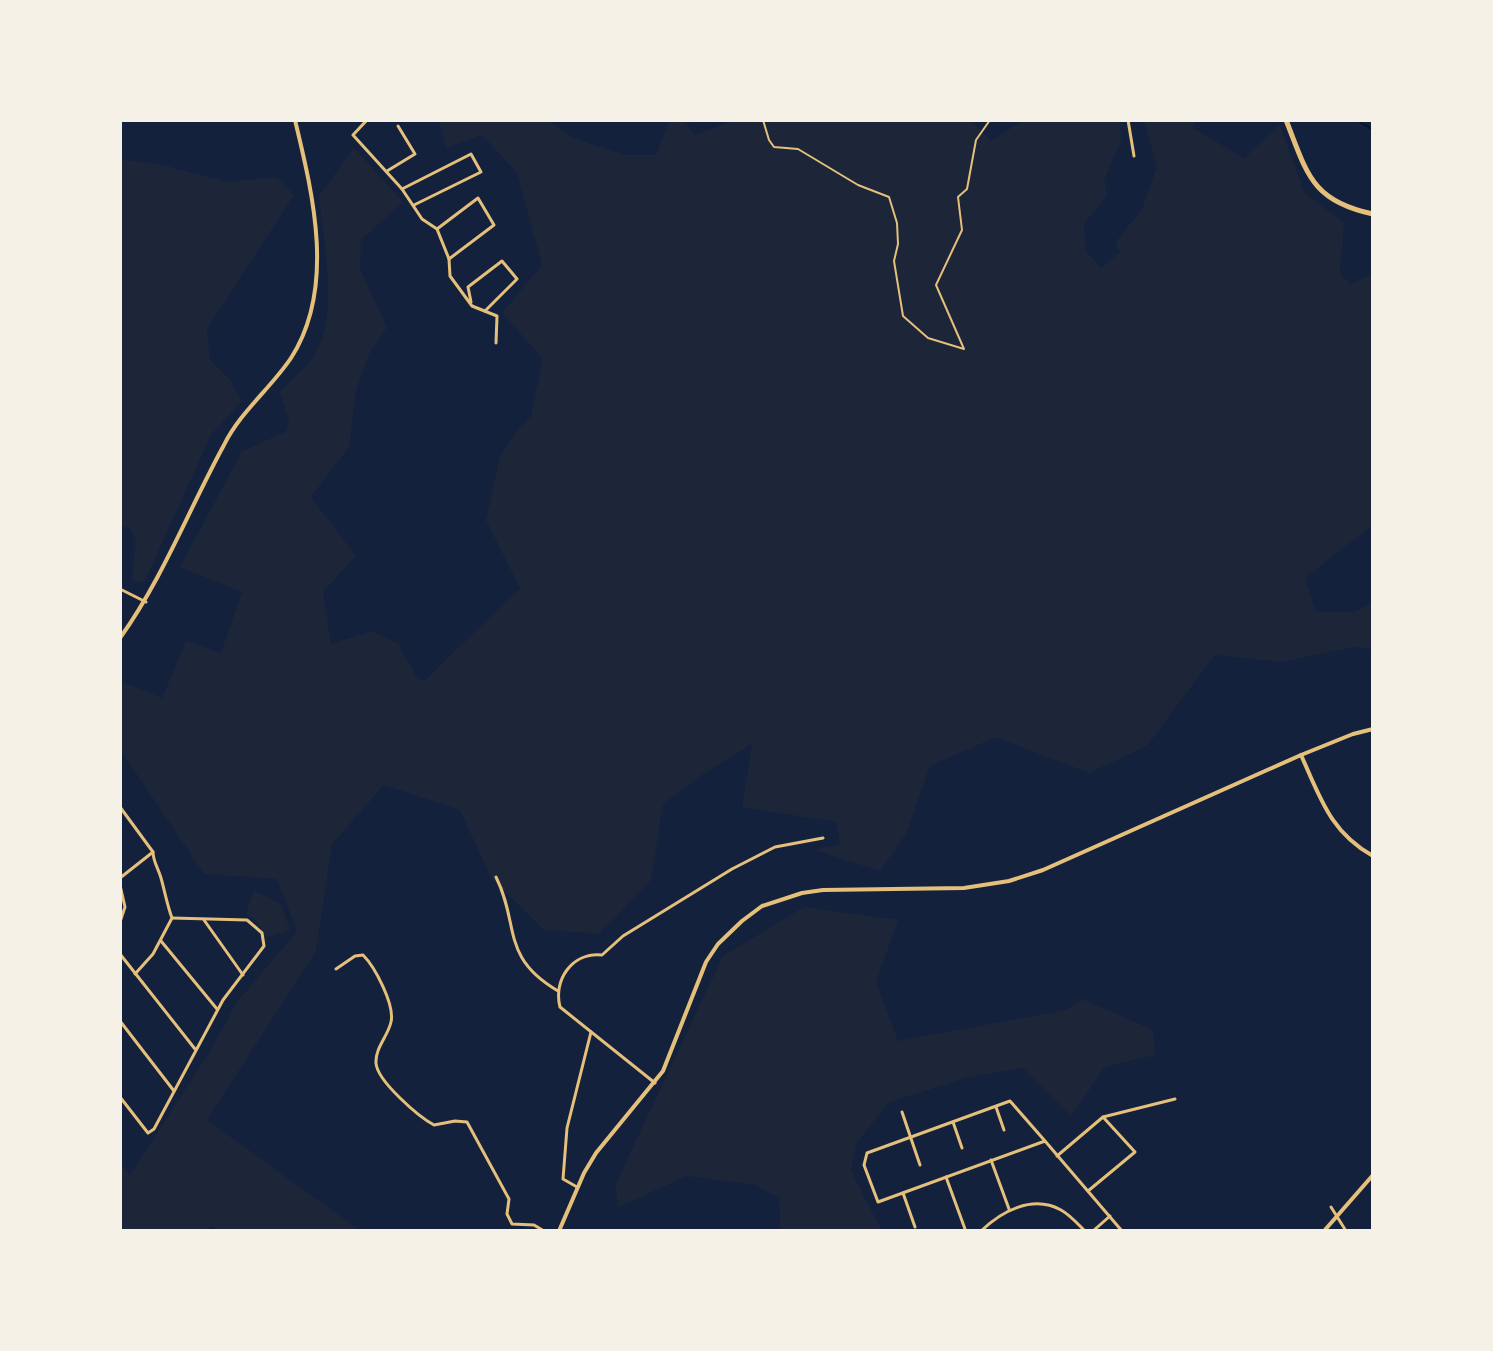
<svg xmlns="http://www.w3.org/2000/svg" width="1493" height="1351" viewBox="0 0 1493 1351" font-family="Mulish,sans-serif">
	<rect width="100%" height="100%" fill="#14213d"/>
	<g fill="#1d2539">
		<path d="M439 120H548L573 138 625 155H656L670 120H684L695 135 736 120H971L991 141 1023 120H1120L1121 141 1104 180 1107 195 1084 224 1086 251 1101 268 1120 252 1115 243 1142 209 1157 167 1144 120H1196L1193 128 1244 158 1280 125 1304 192 1344 223 1340 273 1351 285 1373 273V525L1305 578 1316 612H1354L1373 602V649L1354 647 1281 662 1215 655 1147 746 1089 773 996 737 930 766 906 834 880 871 814 850 840 844 836 822 742 807 752 744 702 775 663 804 651 880 599 934 544 930 491 878 460 810 384 785 332 844 316 951 207 1120 361 1231H218L212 1226 205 1231H120V1163L130 1175 209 1053 237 1002 297 931 277 879 204 874 120 749V681L162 698 186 641 221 653 242 592 180 567 242 451 286 432 289 422 280 392C294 378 312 363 320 344 337 303 323 240 319 196L354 148 403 202 361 240 360 269 387 327 368 356 356 391 349 447 311 497 356 556 323 592 331 644 372 631 398 643 417 678 424 681 520 588 486 520 500 457 516 432 531 416 543 359 502 313 542 265 517 173 482 135 446 148Z"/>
		<path d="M120 159 167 166 227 182 277 177 294 195 207 329 210 360 230 380 242 401 211 435 144 583 132 580 136 540 130 528 120 526Z"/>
		<path d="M254 890 281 904 290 930 264 938C261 926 257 920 246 914Z"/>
		<path d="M804 907 898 920 876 982 898 1041 1066 1010 1082 999 1153 1030 1155 1055 1105 1067 1071 1116 1023 1068 965 1078 888 1103 856 1144 851 1171 882 1231H780L779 1198 756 1185 687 1176 619 1207 615 1185 723 956Z"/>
	</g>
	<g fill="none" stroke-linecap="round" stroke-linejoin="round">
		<path stroke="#0b132b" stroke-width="2" d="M1357 120 1373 130"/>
		<path stroke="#e5c07b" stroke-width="2" d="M763 120 769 140 774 147 798 149 858 185 889 197 897 223 898 244 894 261 903 316 928 338 964 349 936 285 962 230 958 197 967 189 976 140 990 120"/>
		<g stroke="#e5c07b" stroke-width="3">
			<path d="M367 120 353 135 402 189 422 219 437 229 449 259 450 276 472 306 497 316 496 343"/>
			<path d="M1128 120 1134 156"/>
			<path d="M387 171 415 154 398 126"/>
			<path d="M402 189 471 154 481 172 414 205"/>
			<path d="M437 229 478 198 494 225 449 259"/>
			<path d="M471 302 468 287 502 261 517 279 485 311"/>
			<path d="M120 589 146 602"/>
			<path d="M120 807 153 852C153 861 158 868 161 878 165 892 167 905 172 918L153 954 135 974"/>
			<path d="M496 877C520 925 500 957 558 991"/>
			<path d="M120 878 153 852"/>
			<path d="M120 885 125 907 120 922"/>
			<path d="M204 920 243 975"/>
			<path d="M161 941 217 1009"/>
			<path d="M120 954 195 1049"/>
			<path d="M336 969 355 956 363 955C375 967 395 1005 391 1022 388 1036 375 1048 376 1063 377 1081 419 1117 434 1125L455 1121 467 1122 509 1199 507 1214 512 1224 534 1225 544 1231"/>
			<path d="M120 1021 174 1091"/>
			<path d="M655 1083 560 1007C553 980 572 952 602 955L623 936 732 869 775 847 823 838"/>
			<path d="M120 1097 148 1133 154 1129 223 1000 264 946 262 933 247 920 172 918"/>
			<path d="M996 1107 1004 1130"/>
			<path d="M902 1112 920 1165"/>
			<path d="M953 1122 962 1148"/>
			<path d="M1045 1141 1010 1101 867 1153 864 1165 878 1202 1045 1141 1122 1231"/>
			<path d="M1057 1156 1103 1117 1175 1099"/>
			<path d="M991 1160 1009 1209"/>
			<path d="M946 1177 965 1229"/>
			<path d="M577 1187 563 1179 567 1128 591 1032"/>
			<path d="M1088 1191 1135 1152 1103 1117"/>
			<path d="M903 1193 915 1227"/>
			<path d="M1331 1207 1346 1231"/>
			<path d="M981 1231C1001 1212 1032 1194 1061 1210 1070 1215 1078 1224 1085 1231"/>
			<path d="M1093 1231 1110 1216"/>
		</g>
		<g stroke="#e5c07b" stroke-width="4">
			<path d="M120 638C163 578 189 509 224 445 240 412 271 388 291 358 336 288 313 195 295 120"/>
			<path d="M1301 755C1320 797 1330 832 1373 856"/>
			<path d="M559 1231 584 1173 596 1153 663 1071 706 962 718 944 742 921 762 906 802 893 823 890 964 888 1009 881 1043 870 1301 755 1353 734 1373 729"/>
			<path d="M1324 1231 1373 1175"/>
		</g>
		<path stroke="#e5c07b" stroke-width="5" d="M1286 120C1307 173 1311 201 1373 214"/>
	</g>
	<rect width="1493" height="1351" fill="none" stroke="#f6f1e7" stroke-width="244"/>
</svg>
